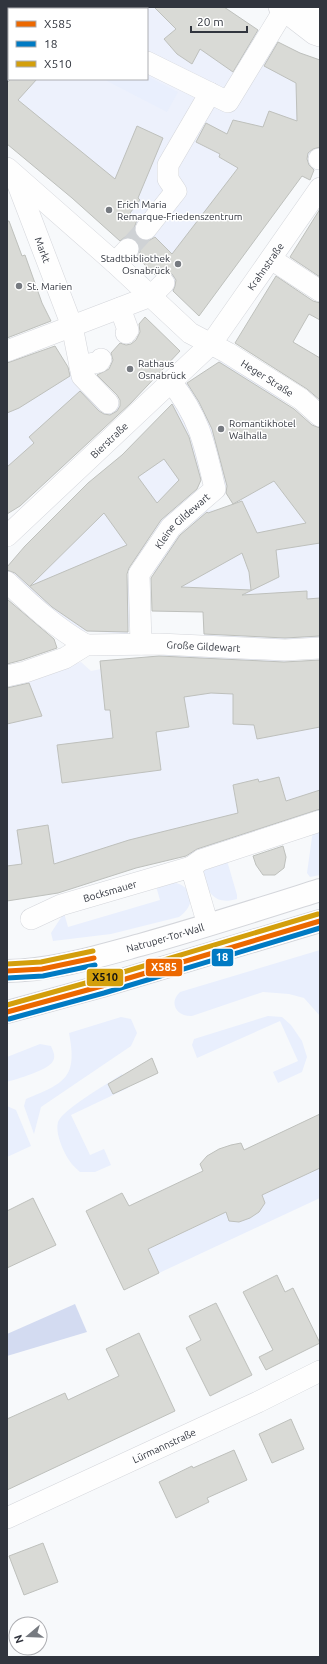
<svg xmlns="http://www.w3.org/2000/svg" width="327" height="1664" viewBox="0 0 327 1664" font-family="Ubuntu,sans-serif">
	<rect width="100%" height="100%" fill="#f7f9fb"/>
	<g fill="#edf1fc" fill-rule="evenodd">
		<path d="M7 7H224L275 41 296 51 320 60V156L310 180 302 176 199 316 112 234 72 198 7 144ZM9 9H147V79H9Z"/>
		<path d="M220 361 273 393 320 431V640L284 641 204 637 203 612 152 611 154 564 171 542 193 523 190 518 201 511 220 509 233 504 222 485 181 387Z"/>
		<path d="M70 370 104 406 112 399 122 408 115 417 58 471 20 506 7 514V413L19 408 55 385Z"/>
		<path d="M179 397 195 423 202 477 194 497 170 520 151 535 137 560 125 564 131 598 128 634 69 630 7 575V567L35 536 86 485 122 455Z"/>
		<path d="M166 655 286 660 287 664 320 661V816L216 849 136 868 59 893 7 901V683L27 678 81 662 91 671 101 669 100 661Z"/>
	</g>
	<g fill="#e9effd">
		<path d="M147 76 178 92 167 112 103 79H147Z"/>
		<path d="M320 828V875L310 877 307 873 313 830Z"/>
		<path d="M226 857 237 895V899C216 905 211 895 201 879L203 865Z"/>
		<path d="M170 882C193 884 198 904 179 917L111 934 53 941 51 933 64 913 68 927 160 900 156 886Z"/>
		<path d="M320 950V1016L304 998 289 994 263 992 192 1016C177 1017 168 1003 180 992Z"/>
		<path d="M268 1016 282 1017 291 1025 302 1041 307 1057 302 1072 278 1083 273 1072 298 1061 280 1021 197 1058 192 1045 194 1039Z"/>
		<path d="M121 1017 131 1019 137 1033 131 1046 41 1107 34 1134 24 1106 26 1099C64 1083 78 1079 69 1033Z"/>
		<path d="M40 1044 51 1046C53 1051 56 1056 53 1061 49 1070 17 1079 7 1082V1057Z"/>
		<path d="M122 1074 128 1088 71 1115 90 1155 104 1149 111 1165 95 1172H80C76 1168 72 1165 69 1160 63 1151 55 1133 58 1122 63 1109 109 1083 122 1074Z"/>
		<path d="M7 1106 16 1110 31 1146 7 1157Z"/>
		<path d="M320 1145V1198L159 1273 140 1231 157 1223 166 1241 226 1212 230 1221C246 1222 256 1217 265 1203L262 1195 319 1168Z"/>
	</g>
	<path fill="#d3dbf1" d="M75 1304 87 1332 7 1356V1334Z"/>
	<g fill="#d9dad6" stroke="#bec0bc" fill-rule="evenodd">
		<path d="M154 7H224L258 30 233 72 200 49 192 64 177 54 164 39 176 29Z"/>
		<path d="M278 42 300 53 320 60V147L313 149 308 153 307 159 309 165 314 170 310 180 302 176 199 316 173 291 175 286 176 280 172 274 167 272 161 271 155 275 137 257 140 252V246L136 240 131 237H125L120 241 72 198 7 144V83L11 79H37L18 100 115 179 137 126 163 138 138 198 140 200 130 213 137 220 134 228 135 234 138 238 145 241 150 240 155 237 172 254 238 168 219 157 220 154 196 142 206 123 227 134 233 120 263 127 269 111 297 121 296 83 264 66Z"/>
		<path d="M320 209V277L290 257Z"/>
		<path d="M7 221H9L22 256 25 255 42 303 51 321 7 338Z"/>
		<path d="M276 276 313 301 320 303V320L309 314 293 342 320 358V400L307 389 235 343Z"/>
		<path d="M145 317 180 351 131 403 20 506 7 514V467L34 443 29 437 80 391 99 411 104 414 110 415 117 411 120 406V400L117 395 97 375 109 369 113 360 111 353 120 343 126 345 131 344 136 340 140 332 139 324Z"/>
		<path d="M55 346 68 367 70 376 19 408 7 413V363Z"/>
		<path d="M219 362 294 409 312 425 320 428V543L276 550 279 577 242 595 307 591V599L320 598V636L285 638 204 634 203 612 152 611 151 578 180 535 207 512 208 513 242 501 257 533 306 523 274 481 233 504 226 493 227 486 223 471 212 429 199 402 187 383ZM242 553 249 572 251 590 181 587Z"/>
		<path d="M172 404 189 437 201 480 197 489 161 520 129 568 127 574 128 632 87 631 52 607 15 573 7 570V567L25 546 88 483 122 455ZM164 459 179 480 157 503 138 477ZM104 513 127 545 30 586Z"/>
		<path d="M7 599 54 639 57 648 22 660 7 664Z"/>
		<path d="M159 656 284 662 320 660V727L257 739 254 725 233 724V694L211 693 184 697 189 727 156 732 161 770 62 783 57 745 113 738 110 710H105L100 661Z"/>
		<path d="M29 683 42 716 7 724V688Z"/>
		<path d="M279 777 286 801 320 790V809L197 849 186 856 136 868 58 893 7 901V866L22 864 17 830 48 825 54 864 129 840 238 813 233 785 258 779 259 782Z"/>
		<path d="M283 846 286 857 284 868 275 875H263L256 865 253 856Z"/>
		<path d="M152 1058 158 1073 113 1094 108 1084Z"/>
		<path d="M320 1114V1168L262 1195 265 1203 259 1212 250 1218 239 1222 229 1221 226 1212 148 1249 159 1273 124 1290 86 1211 122 1193 129 1206 203 1171 200 1164 207 1156 219 1149 231 1145 241 1143 244 1150Z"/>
		<path d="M33 1198 56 1245 7 1268V1211Z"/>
		<path d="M277 1275 285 1292 293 1288 320 1343 266 1370 259 1357 273 1350 243 1292Z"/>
		<path d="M216 1303 252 1375 210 1396 186 1348 201 1340 189 1316Z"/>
		<path d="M139 1333 175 1411 7 1490V1419L65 1393 68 1400 119 1376 106 1349Z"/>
		<path d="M291 1419 304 1449 272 1463 259 1434Z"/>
		<path d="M234 1450 247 1480 207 1498 209 1502 176 1518 159 1482 192 1466 193 1468Z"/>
		<path d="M43 1543 58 1582 24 1595 9 1556Z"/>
	</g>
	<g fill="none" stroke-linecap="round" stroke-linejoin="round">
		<path stroke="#cfd2d5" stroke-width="21" stroke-dasharray="21 10" stroke-linecap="butt" d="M128 249 146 229"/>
		<defs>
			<g id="minor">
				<path d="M279 7 314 34 320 36"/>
				<path d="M107 9 109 7"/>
				<path d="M287 11 320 17"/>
				<path d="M147 62 228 102 284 10"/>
				<path d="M319 159H320"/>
				<path id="s1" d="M7 168 115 263 190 333 228 353 301 399 320 416"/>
				<path id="s2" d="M15 177 72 326 82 376 108 403"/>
				<path d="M146 229 176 191 168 179V165L210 93"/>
				<path d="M271 259 320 291"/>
				<path d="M115 263 128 249"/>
				<path d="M120 308 128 330 126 333"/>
				<path d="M7 351 151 296 164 283"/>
				<path d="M80 366 99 362 101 359"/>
				<path id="s3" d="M7 536 211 344 320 188"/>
				<path d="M7 582C32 606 56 628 86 645"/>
				<path id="s4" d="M141 644 139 574 171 527 215 489C205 446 200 418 171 382"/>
				<path id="s5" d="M7 676 25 672 65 658 86 645 159 644 285 650 320 648"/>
				<path d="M191 867 201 860 320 821"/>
				<path id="s6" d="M31 919 61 905 191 867 208 925"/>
				<path id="s7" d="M7 1518 258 1402 320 1371"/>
			</g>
			<g id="major">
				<path id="s8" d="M7 971C53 970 96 957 140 945 201 928 260 909 320 890"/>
				<path d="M7 1012 102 986 320 921"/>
			</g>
		</defs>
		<use href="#minor" stroke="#d4d6db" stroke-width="22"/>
		<use href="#major" stroke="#d4d6db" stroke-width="24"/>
		<use href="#minor" stroke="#fefefe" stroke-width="21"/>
		<use href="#major" stroke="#fefefe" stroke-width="22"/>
		<defs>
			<g id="bus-1">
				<path d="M7 971 42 969 94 958"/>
				<path d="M7 1012 102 986 320 921"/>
			</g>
			<g id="bus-2">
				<path d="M7 978 43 976 95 965"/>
				<path d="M9 1019 104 993 320 928"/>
			</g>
			<g id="bus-3">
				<path d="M7 964 41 962 93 951"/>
				<path d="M7 1005 100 979 318 914"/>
			</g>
		</defs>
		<use href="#bus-1" stroke="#fff" stroke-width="8"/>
		<use href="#bus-2" stroke="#fff" stroke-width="8"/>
		<use href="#bus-3" stroke="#fff" stroke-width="8"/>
		<use href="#bus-1" stroke="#ec6800" stroke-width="5"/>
		<use href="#bus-2" stroke="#007ac3" stroke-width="5"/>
		<use href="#bus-3" stroke="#d39f0c" stroke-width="5"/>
	</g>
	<g fill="#767a80" stroke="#fff" stroke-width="1.5">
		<circle cx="109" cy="210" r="4"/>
		<circle cx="178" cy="264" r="4"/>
		<circle cx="19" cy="286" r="4"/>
		<circle cx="130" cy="369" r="4"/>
		<circle cx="221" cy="429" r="4"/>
	</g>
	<g text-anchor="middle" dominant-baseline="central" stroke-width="3" stroke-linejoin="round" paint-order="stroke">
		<g font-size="10" fill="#31353e" stroke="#fff" text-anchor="start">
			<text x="117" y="204">Erich Maria<tspan x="117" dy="12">Remarque-Friedenszentrum</tspan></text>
			<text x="170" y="258" text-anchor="end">Stadtbibliothek<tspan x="170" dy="12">Osnabrück</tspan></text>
			<text x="27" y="286">St. Marien</text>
			<text x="138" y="363">Rathaus<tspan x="138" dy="12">Osnabrück</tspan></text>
			<text x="229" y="423">Romantikhotel<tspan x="229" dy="12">Walhalla</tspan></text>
		</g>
		<g font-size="10" fill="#31353e" stroke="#fff">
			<text stroke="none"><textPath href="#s2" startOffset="78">Markt</textPath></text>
			<text stroke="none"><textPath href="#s3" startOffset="375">Krahnstraße</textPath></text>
			<text stroke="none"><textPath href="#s1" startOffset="336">Heger Straße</textPath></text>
			<text stroke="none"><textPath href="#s3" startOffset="140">Bierstraße</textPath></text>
			<text stroke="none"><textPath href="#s4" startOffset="139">Kleine Gildewart</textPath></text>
			<text stroke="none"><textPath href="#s5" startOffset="203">Große Gildewart</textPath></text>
			<text stroke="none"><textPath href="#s6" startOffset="84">Bocksmauer</textPath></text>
			<text stroke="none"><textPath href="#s8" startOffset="162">Natruper-Tor-Wall</textPath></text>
			<text stroke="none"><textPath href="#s7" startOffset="173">Lürmannstraße</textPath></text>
		</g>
	</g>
	<g stroke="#fff" stroke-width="1.5">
		<rect x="211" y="948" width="23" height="19" rx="4" fill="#007ac3"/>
		<rect x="145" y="958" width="38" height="19" rx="4" fill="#ec6800"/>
		<rect x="86" y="968" width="38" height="19" rx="4" fill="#d39f0c"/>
	</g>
	<g font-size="11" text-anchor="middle" font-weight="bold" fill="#fff">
		<text x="222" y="961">18</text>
		<text x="164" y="971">X585</text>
	</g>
	<g font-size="11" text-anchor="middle" font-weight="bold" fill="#111">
		<text x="105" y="981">X510</text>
	</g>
	<rect width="327" height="1664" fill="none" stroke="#31353e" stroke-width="16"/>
	<rect x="8" y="8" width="140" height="72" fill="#ffffff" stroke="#adaeb2"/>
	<rect x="16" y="21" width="20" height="6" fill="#ec6800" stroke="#adaeb2"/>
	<text x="44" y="28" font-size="12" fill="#31353e">X585</text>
	<rect x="16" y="41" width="20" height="6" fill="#007ac3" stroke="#adaeb2"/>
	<text x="44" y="48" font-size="12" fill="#31353e">18</text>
	<rect x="16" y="61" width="20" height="6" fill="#d39f0c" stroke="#adaeb2"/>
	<text x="44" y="68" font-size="12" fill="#31353e">X510</text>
	<g transform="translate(28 1636) rotate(251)"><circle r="19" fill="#ffffff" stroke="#adaeb2"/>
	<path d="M0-3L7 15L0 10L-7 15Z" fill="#767a80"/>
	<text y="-6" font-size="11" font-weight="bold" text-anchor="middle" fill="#31353e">N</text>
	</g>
	<path d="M191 26v6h56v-6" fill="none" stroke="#31353e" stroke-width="2"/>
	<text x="197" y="26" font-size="12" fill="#31353e" stroke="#ffffff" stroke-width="3" paint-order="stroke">20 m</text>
</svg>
